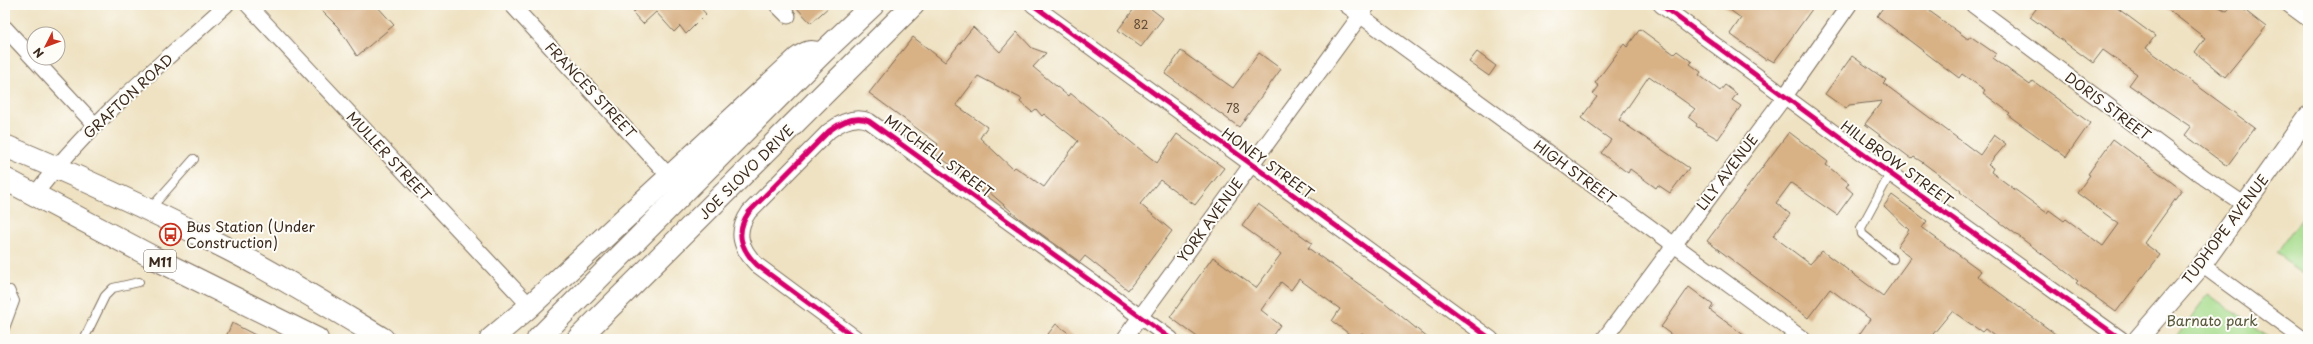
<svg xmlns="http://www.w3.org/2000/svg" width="2313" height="344" viewBox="0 0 2313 344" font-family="'Playpen Sans',sans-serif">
	<rect width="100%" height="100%" fill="#fdfcf7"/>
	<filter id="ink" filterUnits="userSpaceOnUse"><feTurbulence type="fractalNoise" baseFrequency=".025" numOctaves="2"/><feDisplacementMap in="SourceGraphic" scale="8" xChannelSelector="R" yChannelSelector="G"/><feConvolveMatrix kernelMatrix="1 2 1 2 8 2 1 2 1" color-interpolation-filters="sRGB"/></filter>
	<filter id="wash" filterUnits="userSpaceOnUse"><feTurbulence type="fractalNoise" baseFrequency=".012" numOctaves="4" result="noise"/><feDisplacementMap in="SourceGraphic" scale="16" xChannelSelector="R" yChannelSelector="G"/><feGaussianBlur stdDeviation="0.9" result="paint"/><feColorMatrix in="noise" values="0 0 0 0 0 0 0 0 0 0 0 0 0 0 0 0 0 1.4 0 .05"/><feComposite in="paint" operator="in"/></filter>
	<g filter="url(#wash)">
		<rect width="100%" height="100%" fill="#efe2c2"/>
		<g fill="#a6dc8c" stroke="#708355">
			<path d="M2308 209V277L2276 253Z"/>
			<path d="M2208 294 2271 339H2175Z"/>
		</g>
		<g id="blocks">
			<g fill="#d8b185" fill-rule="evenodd">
				<path d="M316 5H376L394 25 357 56 338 27Z"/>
				<path d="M641 5H698L706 14 686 34 680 26 674 32 656 12 643 24 633 13Z"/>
				<path d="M794 5H831L811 23Z"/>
				<path d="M1137 5H1146L1163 18 1141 47 1118 30Z"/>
				<path d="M1723 5H1815L1774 62 1767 58 1766 60 1730 34 1741 18Z"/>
				<path d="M1885 5H1921L1968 39 1970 36 1996 54 1993 58 2030 85 2033 81 2090 123 2066 157 2008 115 2010 113 1983 93 1985 90 1962 74 1959 78 1877 16Z"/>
				<path d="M2039 5H2113L2155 36 2146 48 2255 128 2227 166 2185 135 2191 127 2129 85 2137 74 2103 50 2093 63 2030 17Z"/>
				<path d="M2162 5H2215L2227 11 2232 5H2238L2266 27 2225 77 2195 52 2205 38Z"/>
				<path d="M973 27 1000 52 1017 32 1032 48 1046 53 1033 67 1068 96 1070 93 1157 163 1177 134 1224 168 1195 205 1160 180 1140 204 1172 231 1128 290 1085 256 1080 262 1019 218 989 192 986 194 968 182 964 174 932 152 938 144 869 93 913 37 945 62ZM978 76 1022 99 1020 102 1032 112 1036 109 1042 116 1044 114 1078 141 1044 187 1015 167 1013 169 980 138 987 127 956 105Z"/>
				<path d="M1640 29 1674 54 1677 51 1692 62 1690 64 1701 72 1699 75 1720 91 1725 85 1737 94 1732 100 1741 106 1718 139 1696 126 1697 124 1688 117 1695 109 1649 76 1619 120 1689 168 1670 193 1658 185 1656 188 1630 169 1628 173 1601 153 1611 140 1581 118 1597 97 1593 94 1599 86 1595 83 1624 44 1627 47Z"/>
				<path d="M1181 51 1233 88 1259 53 1281 69 1239 127 1165 74Z"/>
				<path d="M1477 52 1496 66 1489 76 1469 62Z"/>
				<path d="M1852 56 1886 80 1883 83 1980 155 1994 135 2006 144 1988 165 1993 168 1991 172 2047 213 2049 210 2064 221 2066 219 2103 246 2119 224 2077 193 2090 175 2088 174 2113 139 2182 190 2144 243 2160 255 2116 312 2076 283 2078 281 1960 192 1961 191 1922 162 1914 157 1912 159 1865 124 1882 101 1849 105 1846 109 1825 94Z"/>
				<path d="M1789 132 1828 162 1826 165 1849 183 1846 187 1853 193 1837 215 1791 183 1776 203 1790 214 1773 236 1810 264 1822 251 1883 296 1911 257 1897 247 1909 230 1884 206 1892 195 1927 221 1922 228 1981 271 1977 276 2062 339H1998L1985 329 1982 332 1952 311 1929 339H1856L1870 319 1830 289 1808 318 1788 302 1707 241Z"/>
				<path d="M1258 204 1312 243 1308 248 1384 302 1429 339H1370L1362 333 1356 339 1332 321 1340 309 1299 279 1291 290 1281 282 1261 310 1280 325 1270 339H1200L1170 317 1213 257 1256 288 1281 254 1242 226Z"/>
				<path d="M1689 287 1713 305 1710 310 1749 339H1677L1661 327Z"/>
				<path d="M232 323 263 339H225Z"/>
				<path d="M1056 324 1077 339H1044Z"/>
			</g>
		</g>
	</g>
	<g filter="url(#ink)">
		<use href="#blocks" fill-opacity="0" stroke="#7a6a57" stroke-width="1"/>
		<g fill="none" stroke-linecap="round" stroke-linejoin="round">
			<defs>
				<g id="service">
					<path d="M1890 174 1861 228 1862 234 1893 259"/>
					<path d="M150 209 194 159"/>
					<path d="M5 328 15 301 10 290"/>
					<path d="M84 339 105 296 113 288 139 282"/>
				</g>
				<g id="minor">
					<path d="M248 5 530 306"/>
					<path d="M512 5 669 176"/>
					<path d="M777 5 788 16"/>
					<path d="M1033 5 1491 339"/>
					<path d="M1346 5 1803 339"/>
					<path d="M1661 5 1856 149 2121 339"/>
					<path d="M1973 5 2205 178 2245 205"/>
					<path d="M2289 5 2308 19"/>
					<path d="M5 28 95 125"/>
					<path d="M36 193C90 122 160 65 226 5"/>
					<path d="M2202 265 2303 339"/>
					<path d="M857 339 757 265C740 248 735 232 749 212L829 131C841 122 855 115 869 121L1171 339"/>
					<path d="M1124 339 1368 5"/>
					<path d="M1604 339 1785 96 1849 5"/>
				</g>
				<path id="tertiary" d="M2138 339 2202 265 2308 116"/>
				<g id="secondary">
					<path d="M538 339 821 54 873 5"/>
					<path d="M578 339 913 5"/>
				</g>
				<g id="primary">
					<path d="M5 146C81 177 155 212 228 249 281 276 332 308 383 339"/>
					<path d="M5 179 162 262 317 339"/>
					<path d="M491 339 530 306 797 59C806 52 810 50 821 54"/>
				</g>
			</defs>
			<use href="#service" stroke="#7a6a57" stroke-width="10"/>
			<use href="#minor" stroke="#7a6a57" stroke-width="17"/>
			<use href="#tertiary" stroke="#7a6a57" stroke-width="21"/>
			<use href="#secondary" stroke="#7a6a57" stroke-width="24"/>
			<use href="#primary" stroke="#7a6a57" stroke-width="24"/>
			<use href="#service" stroke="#fff" stroke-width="8"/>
			<use href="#minor" stroke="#fff" stroke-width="15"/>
			<use href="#tertiary" stroke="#fff" stroke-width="19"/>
			<use href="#secondary" stroke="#fff" stroke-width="22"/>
			<use href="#primary" stroke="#fff" stroke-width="22"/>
			<defs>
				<g id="cycleway">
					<path d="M1033 5 1491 339"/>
					<path d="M1661 5 1856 149 2121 339"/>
					<path d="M857 339 757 265C740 248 735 232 749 212L829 131C841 122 855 115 869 121L1171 339"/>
				</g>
			</defs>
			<use href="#cycleway" stroke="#fdfcf7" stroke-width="8"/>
			<use href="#cycleway" stroke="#d6006c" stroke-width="5"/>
		</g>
	</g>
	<defs>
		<symbol id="bus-ring" viewBox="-11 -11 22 22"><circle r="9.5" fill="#fdfcf7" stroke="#c8321e" stroke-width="1.5"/><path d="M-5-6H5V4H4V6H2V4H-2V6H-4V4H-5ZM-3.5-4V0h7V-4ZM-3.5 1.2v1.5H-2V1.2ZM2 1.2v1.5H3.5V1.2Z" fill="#c8321e"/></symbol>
	</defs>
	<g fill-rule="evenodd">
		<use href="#bus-ring" x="158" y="222" width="25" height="25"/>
	</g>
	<g text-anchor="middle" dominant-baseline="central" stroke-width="4" stroke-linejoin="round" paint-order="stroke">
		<g font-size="12" fill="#624c38">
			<text x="1141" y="24">82</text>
			<text x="1233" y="108">78</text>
		</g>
		<rect fill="#fdfcf7" stroke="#75695f" stroke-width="1" x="144" y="250" width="32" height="22" rx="3"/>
		<g font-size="13" font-weight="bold" fill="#3b2a1e">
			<text x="160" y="261">M11</text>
		</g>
		<g font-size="14" fill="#3b2a1e" stroke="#fdfcf7">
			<text transform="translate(591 90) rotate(47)">FRANCES STREET</text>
			<text transform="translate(128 96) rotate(-43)">GRAFTON ROAD</text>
			<text transform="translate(2108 106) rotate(37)">DORIS STREET</text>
			<text transform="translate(389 156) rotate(47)">MULLER STREET</text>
			<text transform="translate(939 156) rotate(36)">MITCHELL STREET</text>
			<text transform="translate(1268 163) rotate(36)">HONEY STREET</text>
			<text transform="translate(1897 163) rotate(36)">HILLBROW STREET</text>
			<text transform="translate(746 172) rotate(-45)">JOE SLOVO DRIVE</text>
			<text transform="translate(1575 172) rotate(36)">HIGH STREET</text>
			<text transform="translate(1727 172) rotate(-53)">LILY AVENUE</text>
			<text transform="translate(1210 220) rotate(-54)">YORK AVENUE</text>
			<text transform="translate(2225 229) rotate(-53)">TUDHOPE AVENUE</text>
		</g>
		<g font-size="14" fill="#3b2a1e" stroke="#fdfcf7" text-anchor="start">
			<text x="186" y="226">Bus Station (Under<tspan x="186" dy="16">Construction)</tspan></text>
		</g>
		<g font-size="14" fill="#56563a" stroke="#fdfcf7">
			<text x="2212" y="320">Barnato park</text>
		</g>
	</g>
	<rect width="2313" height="344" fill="none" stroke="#fdfcf7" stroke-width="20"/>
	<g transform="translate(46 46) rotate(228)"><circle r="19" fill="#fdfcf7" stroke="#afa8a0"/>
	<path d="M0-3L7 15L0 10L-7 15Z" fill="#c8321e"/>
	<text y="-6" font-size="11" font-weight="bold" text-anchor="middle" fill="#3b2a1e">N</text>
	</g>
</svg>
